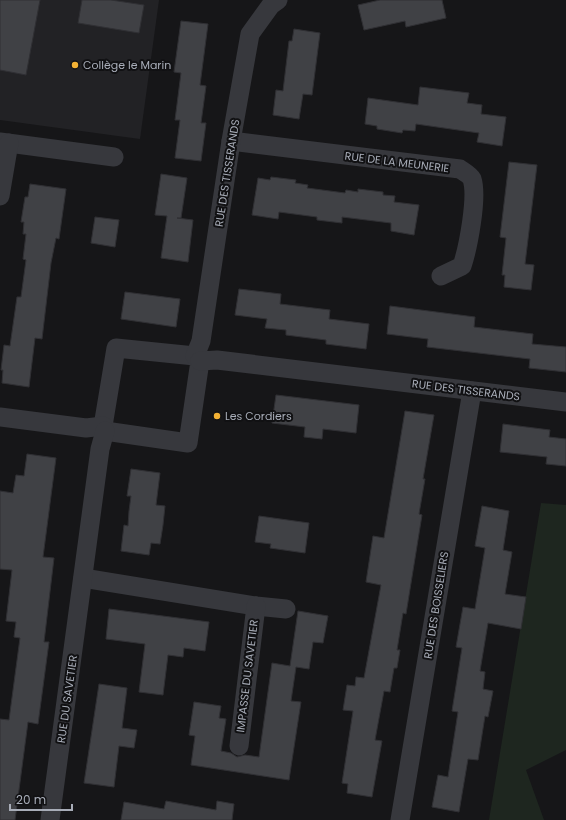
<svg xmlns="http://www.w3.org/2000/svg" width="566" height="820" viewBox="0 0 566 820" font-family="Poppins,sans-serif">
	<rect width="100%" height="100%" fill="#161618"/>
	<path fill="#222225" d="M0 0H159L140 139 0 120Z"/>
	<path fill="#1e261f" d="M541 503 566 505V750L526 770 544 820H489Z"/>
	<g fill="#404145" stroke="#303034">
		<path d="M0 0H40L26 75 0 70Z"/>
		<path d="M82 0H111L144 5 139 33 78 23Z"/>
		<path d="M380 0H442L446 18 406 27 405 21 364 30 358 5Z"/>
		<path d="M181 21 208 24 200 85 206 86 201 123H206L201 161 175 158 180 120H175L181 73 174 72Z"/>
		<path d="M294 29 320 33 312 95 303 94 299 119 273 115 276 90 283 91 289 41H292Z"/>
		<path d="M420 87 469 93 467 103 482 105 481 114 506 117 502 146 477 142 479 133 416 124 415 131 403 130 402 133 377 129V126L365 124 368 98 418 105Z"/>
		<path d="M509 162 537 165 525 264 534 265 531 290 504 287 505 275H502L506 238 500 237Z"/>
		<path d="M161 174 187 178 181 218H177L193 220 188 262 161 258 167 216 155 215Z"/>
		<path d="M271 177 296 180 295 183 308 185 307 188 345 193 346 190 358 192V189L383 192V195L395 196 394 202 419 205 414 235 391 231V223L342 217V223L317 220V217L279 212 278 219 252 215 258 178 270 180Z"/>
		<path d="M30 184 66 189 59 239 56 238 51 263 42 339 35 338 29 387 2 383 3 370H1L4 345 10 346 17 297H21L26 260 23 259 26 234H23L24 222H21L25 197H28Z"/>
		<path d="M95 217 119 220 115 247 91 243Z"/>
		<path d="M239 289 281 294 280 304 330 310 329 319 369 324 366 349 326 344V340L286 335V330L265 328 267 319 235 315Z"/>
		<path d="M125 292 180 299 176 327 121 319Z"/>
		<path d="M390 306 475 317 474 327 533 334 532 344 566 347V372L529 368 530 359 427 347 428 339 387 334Z"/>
		<path d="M276 395 359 405 356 433 323 429 322 439 304 437 305 427 272 423Z"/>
		<path d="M405 411 434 415 423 479H425L419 514 422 515 406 614 403 613 397 650H400L397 668H394L390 692 384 691 375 740 382 741 372 797 347 793 348 784 342 783 353 711 343 710 347 685 355 686 356 677 364 678 381 585 366 582 373 536 384 538Z"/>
		<path d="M503 424 550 430 549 437 566 439V466L546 464 547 457 500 452Z"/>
		<path d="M27 454 56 458 43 557 54 558 44 642H49L38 724 28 722 15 820H0V719L9 720 20 638 14 637 16 622 6 621 12 570 0 569V491L13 493 16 475 24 476Z"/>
		<path d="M131 469 160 473 156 505 165 506 163 525 160 544 151 543 149 555 121 551 124 525 128 526 129 511 131 496H127Z"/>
		<path d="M482 506 509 511 503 550 512 552 505 594 526 597 521 629 488 623 480 671 485 672 483 689 493 691 488 717 485 716 478 760 468 759 459 812 432 807 438 775 448 777 458 712 452 711 462 648 456 647 463 607 475 609 485 548 475 546Z"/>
		<path d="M259 516 309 523 305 553 270 548 271 544 255 542Z"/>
		<path d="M109 609 209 622 205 651 184 648 183 657 168 655 163 695 139 692 145 644 106 639Z"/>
		<path d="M298 611 328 616 323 643 313 642 309 669 296 667 291 701 301 702 289 780 191 765 195 736 189 735 194 702 221 706 219 718 226 719 221 751 231 753 237 757 245 755 259 757 272 663 290 666Z"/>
		<path d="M99 684 127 688 122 728 137 730 134 748 119 746 114 787 84 783Z"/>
		<path d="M166 801 216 810 217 801 234 804 232 820H121L124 802 164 809Z"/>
	</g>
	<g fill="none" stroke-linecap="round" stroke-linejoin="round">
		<g stroke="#37383d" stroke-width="19">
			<path d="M231 141 460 169C464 172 470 175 472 179 478 197 468 248 462 266L441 276"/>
			<path d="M0 142 114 157"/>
			<path d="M0 196 9 143"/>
			<path d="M116 348 195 356 200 361 188 443 105 431 103 426Z"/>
			<path d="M195 356 201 341 231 141 250 34 271 5 278 0"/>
			<path d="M200 361 217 360 566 402"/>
			<path d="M0 417 86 428 103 426"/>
			<path d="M83 578 256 606 286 609"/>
			<path d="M239 746 256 606"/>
			<path d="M50 820 100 449 105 431"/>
			<path d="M400 820 472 391"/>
		</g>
	</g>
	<g fill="#f2b134" stroke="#111113" stroke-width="1.5">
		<circle cx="75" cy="65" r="4"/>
		<circle cx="217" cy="416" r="4"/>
	</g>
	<g text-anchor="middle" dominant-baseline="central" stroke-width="4" stroke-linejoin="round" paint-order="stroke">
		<g font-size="11" fill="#a8adb8" stroke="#111113" text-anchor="start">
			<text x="83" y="65">Collège le Marin</text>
			<text x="225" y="416">Les Cordiers</text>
		</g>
		<g font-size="11" fill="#a8adb8" stroke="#111113">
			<text transform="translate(397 162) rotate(7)">RUE DE LA MEUNERIE</text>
			<text transform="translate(227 173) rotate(-81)">RUE DES TISSERANDS</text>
			<text transform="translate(466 390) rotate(7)">RUE DES TISSERANDS</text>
			<text transform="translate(436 605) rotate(-81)">RUE DES BOISSELIERS</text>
			<text transform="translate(247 676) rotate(-83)">IMPASSE DU SAVETIER</text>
			<text transform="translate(67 699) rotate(-82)">RUE DU SAVETIER</text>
		</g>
	</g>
	<path d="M10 804v6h62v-6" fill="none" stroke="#a8adb8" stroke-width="2"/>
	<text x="16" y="804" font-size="12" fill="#a8adb8" stroke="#111113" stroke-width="3" paint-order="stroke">20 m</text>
</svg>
